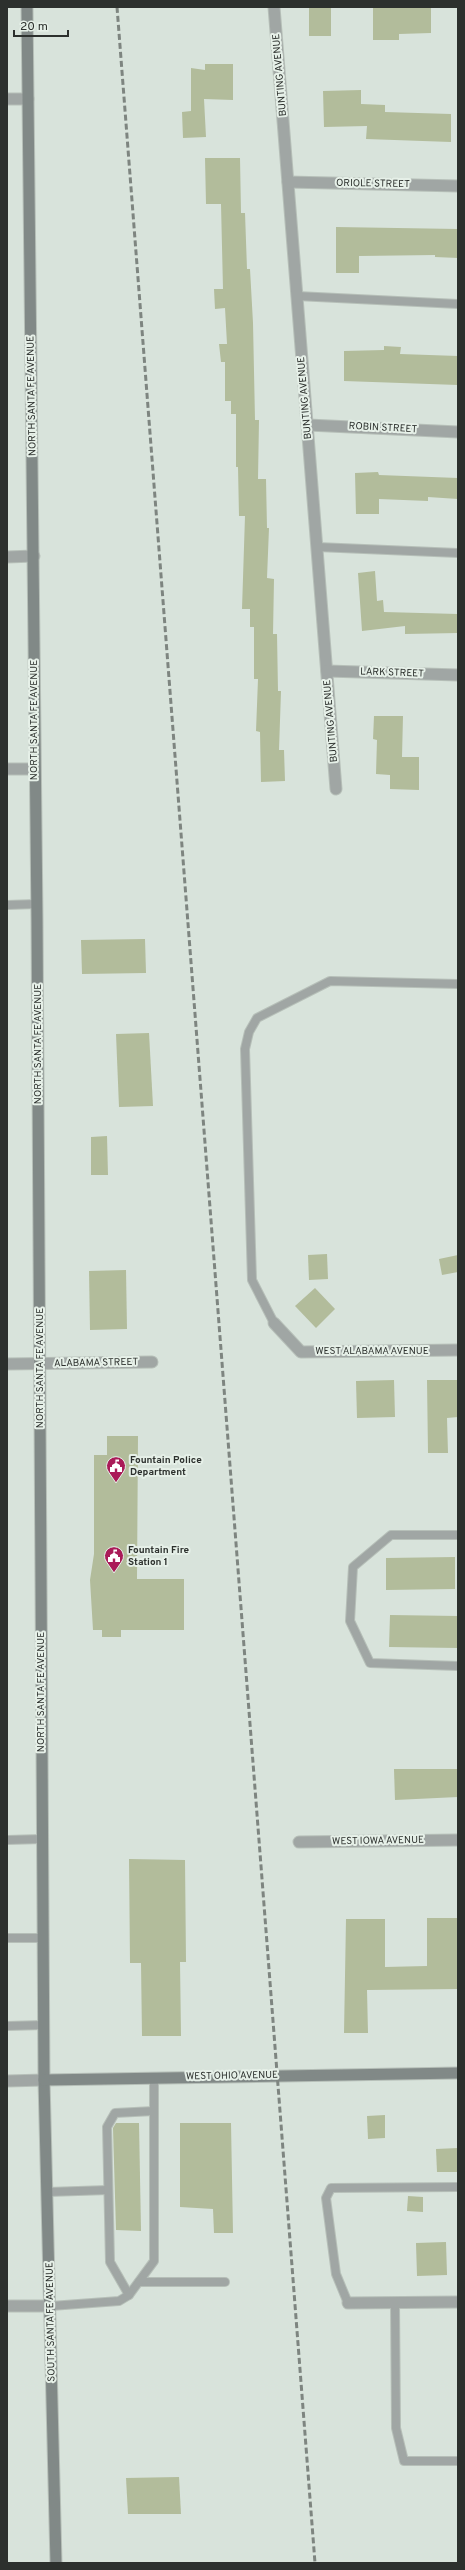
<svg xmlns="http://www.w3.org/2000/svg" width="465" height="2570" viewBox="0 0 465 2570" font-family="Overpass,sans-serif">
	<rect width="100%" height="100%" fill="#d8e3db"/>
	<g fill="#b2bc9b">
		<rect x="309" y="7" width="22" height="29"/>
		<path d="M373 7H431V33L399 34V40H373Z"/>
		<path d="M205 64H233V100L204 99 206 137 183 138 182 112 191 111V68L205 70Z"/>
		<path d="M361 90V104L385 105V112L451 114V142L366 139 367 126 324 127 323 91Z"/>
		<path d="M205 158H240L241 213H245L247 269H250L253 323 255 420H259L258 479H266L267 528H269L267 578 274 579 273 634H277L278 691H281L279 750H284L285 781 261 782 260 732 256 731 258 679H254V627H250V609H242L245 516H239L238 467H236V414H231V401H225V362H221L219 344H227L225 308 215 309 214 289H223L221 204H206Z"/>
		<path d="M336 227 458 229V258L435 257V255L359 256V273H336Z"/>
		<path d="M384 346 401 347 400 354 458 356V385L344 381V351L384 350Z"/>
		<path d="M378 472 379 475 458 478V499L428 497V501L379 499V514H356L355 473Z"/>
		<path d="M375 571 377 601 383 600 384 612 458 614V633L405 634V626L362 631 358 573Z"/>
		<path d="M374 716H403L402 757H419V790L390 789V775L376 774 377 740 373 739Z"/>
		<path d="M145 939 146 973 82 974 81 940Z"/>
		<path d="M149 1033 153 1106 119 1107 116 1034Z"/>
		<path d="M107 1136 108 1175H91V1137Z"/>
		<path d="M327 1254 328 1279 309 1280 308 1255Z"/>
		<path d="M458 1255V1272L442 1275 439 1259Z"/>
		<path d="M126 1270 127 1329 90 1330 89 1271Z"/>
		<path d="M315 1288 335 1309 316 1328 295 1306Z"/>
		<path d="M394 1380 395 1417 357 1418 356 1381Z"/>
		<path d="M427 1380H458V1417L447 1418 448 1453H428Z"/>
		<path d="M107 1436H138L137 1579H184V1630H121V1637H102V1630H93L90 1580 94 1554V1455H107Z"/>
		<path d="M455 1557V1589L386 1590V1558Z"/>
		<path d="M390 1615 458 1616V1648L389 1647Z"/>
		<path d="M394 1769H458V1797L395 1800Z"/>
		<path d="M129 1859 185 1860 186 1962H180L181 2036H142L141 1963H130Z"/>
		<path d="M427 1918H458V1989L367 1990 368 2033H344L346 1919H385V1967L427 1966Z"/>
		<path d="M385 2115V2138L368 2139 367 2116Z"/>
		<path d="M116 2123H139L141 2231 116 2230 113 2128Z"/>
		<path d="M180 2123H231L233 2233H214L213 2209 180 2207Z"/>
		<path d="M458 2148V2172H437L436 2149Z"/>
		<path d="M408 2196 423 2197V2212L407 2211Z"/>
		<path d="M446 2242 447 2275 417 2276 416 2243Z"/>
		<path d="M179 2477 181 2514H128L126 2478Z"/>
	</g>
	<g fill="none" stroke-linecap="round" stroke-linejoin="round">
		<defs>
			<g id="service">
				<path d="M297 296 458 304"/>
				<path d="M317 547 458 553"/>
				<path d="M7 905 37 904"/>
				<path d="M274 1323 252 1280 245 1049 249 1032 257 1018 330 981 458 984"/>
				<path d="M458 1535H391L353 1567 350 1621 370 1663 458 1666"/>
				<path d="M7 1840 42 1839"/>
				<path d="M7 1938H43"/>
				<path d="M7 2026 44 2025"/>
				<path d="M48 2192 108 2190"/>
				<path d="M139 2282H225"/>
				<path d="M129 2295 110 2262 107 2127 115 2113 154 2111"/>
				<path d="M348 2303 336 2274 326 2198 331 2188 458 2187"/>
				<path d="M395 2303 396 2428 404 2461H458"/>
				<path d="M51 2306 119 2301 129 2295 154 2261V2078"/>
			</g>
			<g id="minor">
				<path d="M274 7 336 789"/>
				<path d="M7 99H28"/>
				<path d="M288 182 458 186"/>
				<path d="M308 425 458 432"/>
				<path d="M7 557 34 556"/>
				<path d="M327 671 458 675"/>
				<path d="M7 769H33"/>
				<path d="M274 1323 301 1352 458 1350"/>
				<path d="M7 1364 152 1362"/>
				<path d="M299 1842 458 1840"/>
				<path d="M7 2081 44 2080"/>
				<path d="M348 2303 458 2302"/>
				<path d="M7 2306H51"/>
			</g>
			<g id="secondary">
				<path d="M27 7C32 311 32 615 37 918L44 2080 56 2563"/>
				<path d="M44 2080 458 2073"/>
			</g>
		</defs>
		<use href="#service" stroke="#b6bfb8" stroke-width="10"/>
		<use href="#minor" stroke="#b6bfb8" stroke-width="13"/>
		<use href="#secondary" stroke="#b6bfb8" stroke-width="13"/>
		<use href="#service" stroke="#a0a6a4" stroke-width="8"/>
		<use href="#minor" stroke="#a0a6a4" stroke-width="11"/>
		<use href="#secondary" stroke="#818987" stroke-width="11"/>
		<path stroke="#7e8580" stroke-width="3" stroke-dasharray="6 3" stroke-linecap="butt" d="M117 7 315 2563"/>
	</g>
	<defs>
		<symbol id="civic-pin" viewBox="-11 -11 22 30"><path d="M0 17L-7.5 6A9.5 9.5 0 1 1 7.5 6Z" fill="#aa1b58" stroke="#e6f0e8"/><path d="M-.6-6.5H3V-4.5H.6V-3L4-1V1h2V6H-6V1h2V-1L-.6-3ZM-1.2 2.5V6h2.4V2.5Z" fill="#fff"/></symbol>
	</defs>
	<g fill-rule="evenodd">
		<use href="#civic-pin" x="105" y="1455" width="22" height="30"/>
		<use href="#civic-pin" x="103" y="1545" width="22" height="30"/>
	</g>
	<g text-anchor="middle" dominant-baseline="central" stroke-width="4" stroke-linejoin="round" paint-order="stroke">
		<g font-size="10" fill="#2c302d" stroke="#e6f0e8">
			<text transform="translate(280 75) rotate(-95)">BUNTING AVENUE</text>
			<text transform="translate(373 184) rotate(1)">ORIOLE STREET</text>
			<text transform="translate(32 396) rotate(-91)">NORTH SANTA FE AVENUE</text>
			<text transform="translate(305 398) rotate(-95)">BUNTING AVENUE</text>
			<text transform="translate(383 428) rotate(3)">ROBIN STREET</text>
			<text transform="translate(392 673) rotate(2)">LARK STREET</text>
			<text transform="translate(34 720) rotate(-90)">NORTH SANTA FE AVENUE</text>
			<text transform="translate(331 721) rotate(-95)">BUNTING AVENUE</text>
			<text transform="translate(38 1044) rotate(-90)">NORTH SANTA FE AVENUE</text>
			<text x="372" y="1351">WEST ALABAMA AVENUE</text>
			<text transform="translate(96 1363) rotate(-1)">ALABAMA STREET</text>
			<text transform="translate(40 1368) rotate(-90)">NORTH SANTA FE AVENUE</text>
			<text transform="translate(41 1692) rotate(-90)">NORTH SANTA FE AVENUE</text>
			<text transform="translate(378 1841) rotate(-1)">WEST IOWA AVENUE</text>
			<text transform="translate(232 2076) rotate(-1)">WEST OHIO AVENUE</text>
			<text transform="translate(51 2322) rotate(-91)">SOUTH SANTA FE AVENUE</text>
		</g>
		<g font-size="10" font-weight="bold" fill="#2c302d" stroke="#e6f0e8" text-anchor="start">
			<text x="130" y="1460">Fountain Police<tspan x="130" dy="12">Department</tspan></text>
			<text x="128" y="1550">Fountain Fire<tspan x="128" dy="12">Station 1</tspan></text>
		</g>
	</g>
	<rect width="465" height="2570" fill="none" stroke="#2c302d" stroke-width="16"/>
	<path d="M14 30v6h54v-6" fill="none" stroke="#2c302d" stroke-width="2"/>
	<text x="20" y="30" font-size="12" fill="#2c302d" stroke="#e6f0e8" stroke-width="3" paint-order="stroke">20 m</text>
</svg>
